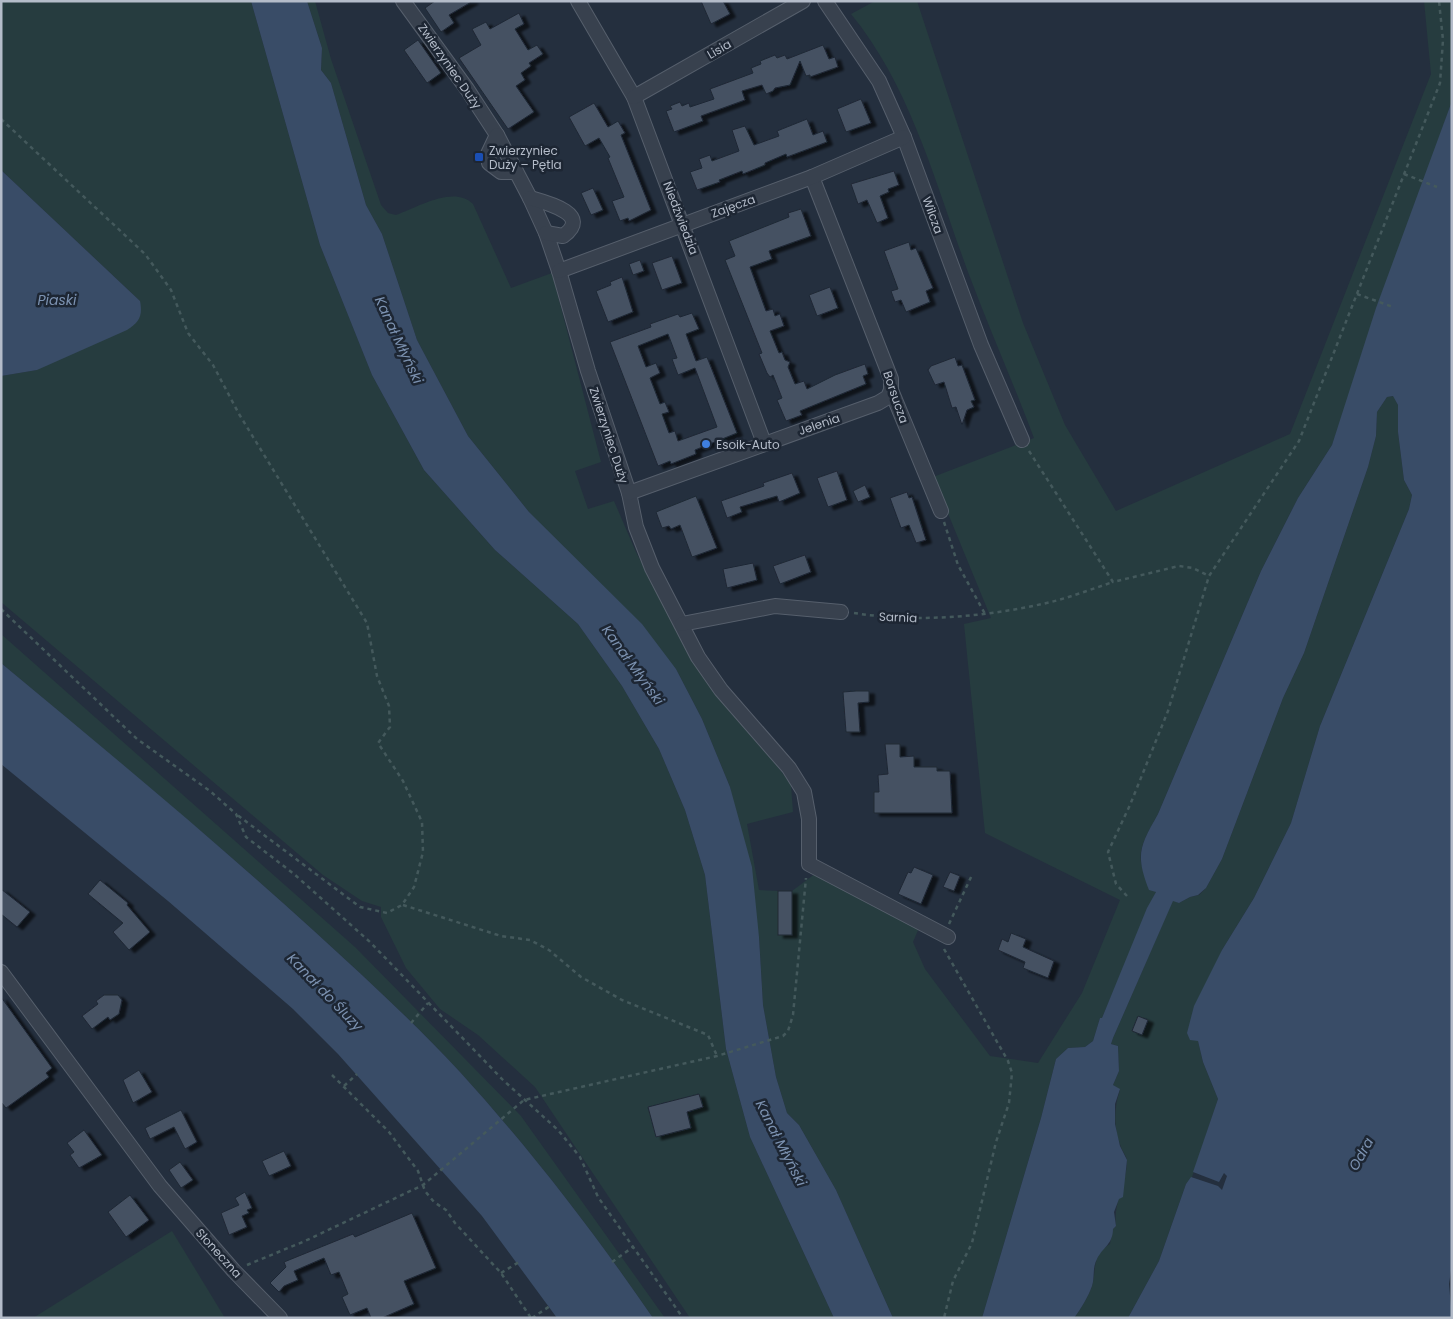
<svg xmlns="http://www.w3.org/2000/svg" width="1453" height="1319" viewBox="0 0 1453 1319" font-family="Poppins,sans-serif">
	<defs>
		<filter id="shadow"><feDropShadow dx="5.5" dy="3" stdDeviation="1" flood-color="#0009"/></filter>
	</defs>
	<rect width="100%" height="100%" fill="#242f3e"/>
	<g fill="#263c3f">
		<path d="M1 1H251L320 245 372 375 424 470 495 550 578 624 622 686 659 749 685 810 705 875 726 1049 750 1137 834 1318H690L535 1087 478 1035 440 1009 406 968 381 917V907L362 901 323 875 1 602V376L37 370 140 301 1 170Z"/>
		<path d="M307 1H315L331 59 381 205 388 213 396 215C418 207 454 185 473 204L511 288 552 273 601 462 575 471 588 509 614 501 636 552 690 657 733 714 768 753 791 785 793 812 747 824 759 890 778 891V935H792V891L816 873 919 928 913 942 925 969 990 1056 1038 1063 1082 993 1120 900 985 833 964 624 991 618 933 477 1034 438C1013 382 989 328 968 272 936 185 911 87 851 14L875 1H917L1023 323 1065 425 1116 511 1290 434 1431 74 1424 1H1452V101L1332 445 1298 498 1261 571 1158 814C1140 847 1131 859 1156 892L1102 1018H1100L1093 1041 1085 1047 1068 1048 1056 1059 1041 1118 982 1318H893L836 1190 799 1125 787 1113 776 1077 763 1005 759 937 730 787 702 719 676 669 529 512 468 436 417 340 382 234 366 205 331 83 321 70 322 48Z"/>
		<path d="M1394 396 1398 405V432L1404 480 1412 495 1409 509 1320 726 1291 823 1254 898 1222 950 1198 1041 1203 1062 1218 1099 1192 1177 1186 1184 1159 1261 1128 1318H1074C1081 1309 1088 1297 1092 1286 1097 1269 1091 1256 1110 1244L1113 1229 1116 1226C1113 1202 1127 1183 1127 1161 1127 1156 1122 1151 1121 1147 1113 1128 1114 1108 1120 1090L1113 1085 1119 1071 1118 1046 1111 1044 1113 1038 1173 900 1179 903 1190 897 1199 895 1206 888 1222 859 1283 698 1304 653 1368 467 1376 436 1377 412 1387 397Z"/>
		<path d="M1 634 355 947 521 1116 665 1318H653C594 1232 530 1149 460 1072 414 1022 363 976 313 930 212 838 106 751 1 663Z"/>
		<path d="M172 1231 225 1318H33Z"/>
	</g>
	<g fill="#394c67">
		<path d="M251 1H307L322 48 321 70 331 83 366 205 382 234 417 340 468 436 529 512 642 624 676 669 702 719 730 787 752 867 759 937 763 1005 776 1077 787 1113 799 1125 836 1190 893 1318H834L750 1137 726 1049 705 875 685 810 659 749 622 686 578 624 495 550 424 470 372 375 320 245Z"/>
		<path d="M1452 101V1264L1449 1284 1452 1318H1128L1159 1261 1186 1184 1191 1177 1218 1186 1222 1190 1227 1176 1224 1173 1219 1182 1193 1172 1218 1099 1203 1062 1198 1041 1190 1040 1187 1033 1194 1006 1222 950 1254 898 1291 823 1320 726 1409 509 1412 495 1404 480 1398 432V405L1393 396 1387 397 1377 412 1376 436 1368 467 1304 653 1283 698 1222 859 1206 888 1198 895 1190 897 1179 903 1173 901 1113 1038 1111 1044 1118 1046 1119 1071 1113 1085 1120 1089 1115 1104V1124L1120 1146 1127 1160 1123 1197 1119 1199 1114 1212 1116 1226 1113 1229C1113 1244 1103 1247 1097 1259 1092 1268 1095 1277 1092 1286 1088 1297 1081 1309 1074 1318H982L1041 1118 1056 1059 1068 1048 1085 1047 1093 1041 1100 1018H1102L1147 908 1156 892 1149 890C1135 854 1140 846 1158 814L1261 571 1298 498 1332 445 1376 308Z"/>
		<path d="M1 170 140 301C143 316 139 322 127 330L37 370 1 376Z"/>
		<path d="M1 663C107 751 212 838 313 930 363 976 414 1022 460 1072 530 1149 594 1232 653 1318H557L482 1216 338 1054 293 1009 168 901 1 764Z"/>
	</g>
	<g fill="#455162" stroke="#1f2835" fill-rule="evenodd" filter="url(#shadow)">
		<path d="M435 1H473L449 15 454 23 441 32 425 8Z"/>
		<path d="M701 1H723L730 14 711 24Z"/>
		<path d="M519 13 524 24 515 29 528 50 537 45 543 54 529 63 531 66 521 73 525 80 516 86 534 112 508 129 459 58 481 45 472 29 486 22 490 29Z"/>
		<path d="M418 40 441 73 427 83 404 50Z"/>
		<path d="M823 45 829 59 835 57 838 67 810 77V75L806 76 800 61 790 85 775 88 773 91 766 94 762 85 742 91 745 100 701 116 703 121 674 132 666 111 672 109 670 106 680 102 682 106 689 103 690 107 714 99 710 89 753 73 751 68 761 64 760 61 775 55 777 58 785 55 787 59Z"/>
		<path d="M861 99 871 123 846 132 837 109Z"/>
		<path d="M594 103 608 127 618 121 625 133 621 135 651 210 629 221 628 218 620 221 612 201 624 197 608 158 610 157 599 138 585 146 569 117Z"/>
		<path d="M807 119 813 135 823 131 827 142 787 157 786 154 765 163V165L743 174 742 171 719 180 720 182 697 190 690 172 702 168 699 159 710 155 712 161 739 151 732 130 745 126 754 145 779 136 777 131Z"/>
		<path d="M894 171 899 185 888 189 889 192 880 196 888 218 877 223 867 200 858 204 851 184Z"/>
		<path d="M593 188 603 210 591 215 581 193Z"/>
		<path d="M801 209 811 236 769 251 772 259 750 267 766 311 773 309 775 316 780 314 784 326 770 331 779 353 782 352 785 360 790 362 788 367 795 384 804 381 807 389 835 375 865 364 868 374 863 376 866 384 800 411 802 415 786 421 777 400 782 398 773 375 770 377 767 373 759 354 762 353 725 260 735 256 729 241 789 217 788 213Z"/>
		<path d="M909 242 911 250 916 248 933 288 926 291 930 302 906 312 901 300 895 302 891 291 898 289 884 251Z"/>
		<path d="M672 256 682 283 662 290 652 263Z"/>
		<path d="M640 260 644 271 633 275 629 264Z"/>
		<path d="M622 277 633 312 608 322 596 291 611 285 610 282Z"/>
		<path d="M830 287 838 308 817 316 809 295Z"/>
		<path d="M692 313 699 329 686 334 696 361 707 357 737 433 695 450 696 454 671 464 670 461 658 466 610 342 651 327 650 324 678 314 680 317ZM668 334 677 358 672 359 678 375 695 368 717 427 678 441 675 431 669 433 662 414 669 412 665 402 660 404 650 378 660 373 656 363 646 367 638 346Z"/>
		<path d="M955 357 958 366 962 365 975 400 971 401 974 407 967 410 962 425 956 407 952 408 944 382 935 385 928 370 931 366Z"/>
		<path d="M837 471 847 500 828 507 817 478Z"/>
		<path d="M792 473 800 493 779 502 777 496 740 507 742 512 727 518 721 501 764 486 763 483Z"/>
		<path d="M865 485 870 497 858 502 853 491Z"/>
		<path d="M907 492 909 498 912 497 926 540 916 543 909 525 901 528 890 498Z"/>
		<path d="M696 496 717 548 692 557 680 525 671 529 669 526 662 528 656 512Z"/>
		<path d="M805 555 811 572 780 584 773 566Z"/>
		<path d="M753 563 757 580 727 588 723 569Z"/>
		<path d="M856 691H869V702L858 703 860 732H846L843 692Z"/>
		<path d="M885 744H900V757L914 756V767H937V771H950L952 813H874V792H879L878 775 888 774Z"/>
		<path d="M914 867 933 875 921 904 898 894 908 872 911 873Z"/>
		<path d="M950 872 960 876 954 891 943 887Z"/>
		<path d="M100 880 128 903 127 905 150 932 129 950 113 932 123 923 88 894Z"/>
		<path d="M1 889 30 912 17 927 1 914Z"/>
		<rect x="778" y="891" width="14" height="44"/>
		<path d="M1011 933 1026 939 1023 947 1054 961 1048 978 1023 968 1025 962 998 950 1002 939 1008 942Z"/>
		<path d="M104 995H118L122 1000 119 1014 110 1020 108 1017 92 1029 82 1016 98 1004 96 1001Z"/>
		<path d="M1 997 52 1068 46 1073 49 1077 6 1108 1 1102Z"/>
		<path d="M1138 1016 1148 1020 1142 1035 1132 1031Z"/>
		<path d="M139 1070 152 1092 133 1103 123 1080Z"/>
		<path d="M699 1094 703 1107 687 1112 691 1128 656 1137 648 1107Z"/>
		<path d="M181 1110 197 1142 185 1149 174 1127 150 1139 145 1128Z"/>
		<path d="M84 1130 102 1155 79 1168 70 1155 74 1152 67 1143Z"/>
		<path d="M284 1151 291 1166 269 1176 262 1161Z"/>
		<path d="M180 1162 193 1180 181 1188 169 1170Z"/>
		<path d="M245 1192 252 1208 247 1210 249 1213 242 1216 247 1227 229 1235 221 1213 239 1205 235 1198Z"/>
		<path d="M130 1195 149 1220 126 1237 108 1212Z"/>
		<path d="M412 1213 436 1268 404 1281 414 1304 382 1318H371L367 1308 350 1315 342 1297 348 1294 339 1272 331 1275 324 1258 294 1271 298 1280 284 1286 279 1292 270 1283 286 1267 284 1262 353 1234 355 1237Z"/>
	</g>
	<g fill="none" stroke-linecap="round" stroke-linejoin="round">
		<defs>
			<g id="minor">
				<path d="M403 1 467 89 497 135 530 198 546 233 559 271 588 371 629 493 636 527 652 568 698 657 721 690 789 768 804 792 809 819V864L948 937"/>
				<path d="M578 1 634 97 764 443"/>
				<path d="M825 1 879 81 904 137 981 345 1022 440"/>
				<path d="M634 97 803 1"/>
				<path d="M497 135 488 154 489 163 501 172H516"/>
				<path d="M812 177 891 379V390L941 511"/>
				<path d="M530 198C544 202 594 214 563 236L546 233"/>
				<path d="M559 271 812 177 904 137"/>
				<path d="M629 493 878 403 888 397 891 390"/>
				<path d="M682 624 775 606 841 612"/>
				<path d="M1 972 160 1186 234 1271 280 1318"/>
			</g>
		</defs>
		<use href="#minor" stroke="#565f6c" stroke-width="16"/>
		<g stroke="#44595c" stroke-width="2.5" stroke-dasharray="4 4" stroke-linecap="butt">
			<path d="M1 119 145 254 171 290 188 333 213 365 239 414 367 623 377 676 389 706 390 727 378 743 403 781 422 822 423 852 414 887 402 905 387 913 360 907 236 814"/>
			<path d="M1404 174 1437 187"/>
			<path d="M1357 294 1393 307"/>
			<path d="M1029 451 1113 582 1179 566 1193 568 1209 576"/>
			<path d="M944 522 958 565 985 614"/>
			<path d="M1 609 137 739 210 791 236 814 246 837 294 874 370 942 503 1080 558 1130 580 1157 598 1197 683 1318"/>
			<path d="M854 613C918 623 987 617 1051 602 1071 597 1092 589 1113 582"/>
			<path d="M1127 896 1116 884 1108 852 1130 805 1168 711 1209 576 1299 441 1440 83 1443 40 1439 1"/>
			<path d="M403 905 501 936 530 940 549 950 581 977 622 1000 708 1035 717 1056"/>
			<path d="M949 924 972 875"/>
			<path d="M944 949 1008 1061 1012 1073 1009 1103 996 1142 972 1243 953 1281 944 1318"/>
			<path d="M411 1023 428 1003"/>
			<path d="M332 1075 389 1132 418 1171 425 1191 434 1202 446 1210 455 1223 501 1273 531 1318"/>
			<path d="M344 1086 357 1074"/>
			<path d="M612 1262 633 1247"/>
			<path d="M247 1265 305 1241 423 1185 524 1100 717 1056 783 1036 788 1031 793 1015 806 878"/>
			<path d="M501 1273 519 1262"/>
			<path d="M532 1318 550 1306"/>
		</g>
		<use href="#minor" stroke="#38414e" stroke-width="14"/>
	</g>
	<rect fill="#1a4fb4" stroke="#1d2633" stroke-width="2" x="474" y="152" width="10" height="10" rx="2.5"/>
	<circle fill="#3f7fe0" stroke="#1d2633" stroke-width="2" cx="706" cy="444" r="5"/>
	<g text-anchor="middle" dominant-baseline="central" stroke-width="5" stroke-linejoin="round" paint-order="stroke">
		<g font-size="12" fill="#b4bcc9" stroke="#1d2633">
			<text transform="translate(719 49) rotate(-30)">Lisia</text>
			<text transform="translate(450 66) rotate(55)">Zwierzyniec Duży</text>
			<text transform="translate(733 206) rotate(-20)">Zajęcza</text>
			<text transform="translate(933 215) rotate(70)">Wilcza</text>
			<text transform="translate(681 218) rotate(69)">Niedźwiedzia</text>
			<text transform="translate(896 397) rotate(71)">Borsucza</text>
			<text transform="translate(819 424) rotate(-19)">Jelenia</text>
			<text transform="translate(609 435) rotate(72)">Zwierzyniec Duży</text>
			<text transform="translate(898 617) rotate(2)">Sarnia</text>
			<text transform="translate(219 1253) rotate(48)">Słoneczna</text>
		</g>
		<g font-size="12" fill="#b4bcc9" stroke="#1d2633" text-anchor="start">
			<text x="489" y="150">Zwierzyniec<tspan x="489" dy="14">Duży – Pętla</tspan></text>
			<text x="716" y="444">Esoik-Auto</text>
		</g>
		<g font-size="14" font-style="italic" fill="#7c92b1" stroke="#1d2633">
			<text x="57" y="300">Piaski</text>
			<text transform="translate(399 340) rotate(65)">Kanał Młyński</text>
			<text transform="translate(633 665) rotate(54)">Kanał Młyński</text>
			<text transform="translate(325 992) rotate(46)">Kanał do Śluzy</text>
			<text transform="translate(781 1143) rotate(63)">Kanał Młyński</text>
			<text transform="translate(1361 1154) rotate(-61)">Odra</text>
		</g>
	</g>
	<rect width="1453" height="1319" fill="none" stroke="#b4bcc9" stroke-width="5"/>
</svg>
